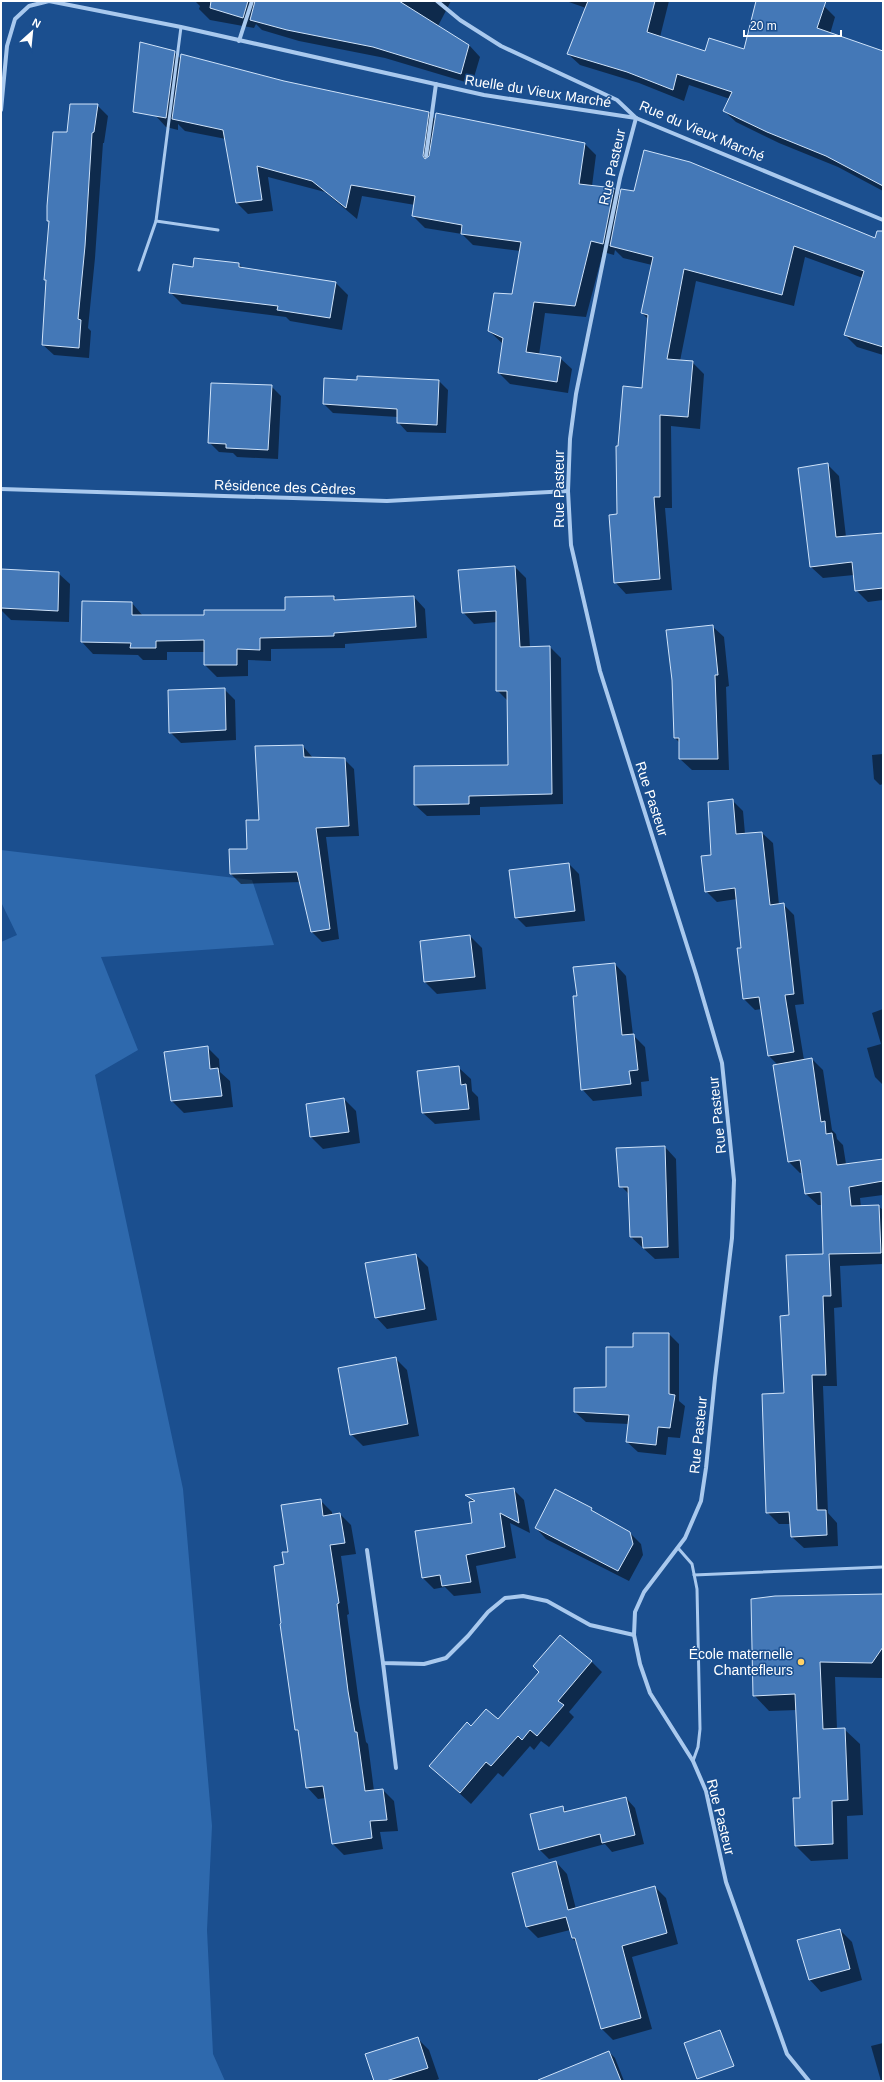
<svg xmlns="http://www.w3.org/2000/svg" width="884" height="2082" viewBox="0 0 884 2082" font-family="Arial,sans-serif">
	<rect width="100%" height="100%" fill="#1b4f8f"/>
	<path fill="#2e69ad" d="M1 850 252 880 274 945 101 957 138 1050 95 1075 183 1489 212 1826 207 1930 213 2054 225 2081H1V942L17 935 1 902Z"/>
	<g fill="#0007">
		<path d="M195 1H451L438 26 469 45 480 57 472 84 385 58 299 41 262 30 256 24 254 28 210 20 199 9 200 6Z"/>
		<path d="M566 1H669L660 37 706 52 745 51 757 1H809L824 6 835 17 830 34 883 52V191L838 167 779 143 736 122 724 111 730 99 689 85 684 101 639 83 580 65 568 54 586 8Z"/>
		<path d="M175 53 181 59 428 112 436 120 585 144 596 155 592 186 614 189 621 196 883 242V355L857 347 845 335 863 278 805 257 794 306 696 281 680 361 692 362 704 374 700 429 671 426 672 508H665L672 590 626 594 615 582 619 447 643 389 649 320 642 313 652 265 623 258 615 250 614 255 603 252 586 317 545 313 539 355 560 358 572 369 568 393 510 384 499 373 503 344 489 331 513 295 521 251 473 245 462 234 425 228 413 216 415 205 362 196 357 219 325 192 268 177 273 211 248 214 237 203 226 139 185 131 178 124V130L166 127 155 115Z"/>
		<path d="M97 105 108 116 104 143H103L95 258 88 328 91 331 89 358 54 355 43 345 47 281 45 279 50 224 48 221 68 133Z"/>
		<path d="M239 264 243 268 336 283 348 295 342 330 290 321 286 317 182 304 170 292 194 268Z"/>
		<path d="M358 381H439L448 390 446 433 407 432 398 422V417L333 413 324 404Z"/>
		<path d="M271 386 281 396 278 459 237 457 233 453 219 452 209 442Z"/>
		<path d="M827 464 839 476 846 537 883 534V600L868 602 856 590 854 575 823 578 811 567Z"/>
		<path d="M515 567 526 578 530 648 550 647 561 658 563 804 480 807V815L427 816 415 805 509 766 508 701 497 690V622L474 624 463 612Z"/>
		<path d="M1 570 58 573 70 584 69 622 11 620 1 610Z"/>
		<path d="M334 597 338 601 414 597 425 609 427 638 345 644V648L271 649V661L248 660V676L217 677 205 665V652H167V660H143L138 655 93 654 82 642 132 603 143 616H205L286 611Z"/>
		<path d="M712 626 724 637 729 686 726 687 729 770H692L680 759V743L675 738Z"/>
		<path d="M224 689 235 700 236 740 181 743 170 732Z"/>
		<path d="M303 746 313 758 344 759 354 769 359 836 326 837 339 939 322 942 312 932 301 882 241 884 231 874 248 850 260 821Z"/>
		<path d="M883 754V784L880 785 874 779 872 755Z"/>
		<path d="M732 800 743 811 745 834 762 833 773 843 779 905 783 904 794 915 804 1004 795 1005 804 1060 812 1059 823 1070 832 1130 836 1134 837 1139 843 1145 846 1164 883 1160V1195L860 1198 861 1207 878 1206 883 1210V1264L840 1266 842 1307 834 1308 837 1386H823L828 1513 837 1523 838 1546 804 1548 792 1537 791 1524H779L767 1512 785 1393 790 1316 824 1255 822 1205H818L806 1194 803 1173H800L789 1162 778 1065 769 1056 762 1009 755 1010 744 999 742 949 737 899 717 902 706 891 712 856Z"/>
		<path d="M569 864 579 874 585 921 526 927 516 917Z"/>
		<path d="M470 936 482 948 486 989 437 994 425 982 421 941Z"/>
		<path d="M615 964 626 976 633 1035 645 1047 649 1081 641 1082 642 1096 593 1101 582 1089 578 997Z"/>
		<path d="M883 1009V1085L875 1077 867 1048 881 1044 872 1013Z"/>
		<path d="M207 1047 219 1059 220 1072 230 1081 233 1107 184 1113 172 1101Z"/>
		<path d="M459 1068 471 1079 472 1091 478 1097 480 1120 435 1124 423 1113Z"/>
		<path d="M344 1099 356 1111 360 1143 323 1149 311 1137 307 1105Z"/>
		<path d="M665 1147 676 1159 679 1258 655 1259 631 1237 629 1194 620 1185Z"/>
		<path d="M416 1255 428 1267 437 1320 387 1329 376 1317Z"/>
		<path d="M669 1334 679 1344V1401L685 1406 680 1438 668 1437 666 1455 638 1452 627 1442 629 1424 586 1422 575 1412 607 1388 634 1348Z"/>
		<path d="M395 1358 407 1370 419 1436 363 1446 351 1434Z"/>
		<path d="M513 1489 524 1500 530 1533 510 1523 516 1558 476 1566 481 1593 454 1596 445 1587 434 1589 423 1578 473 1524V1502L467 1496Z"/>
		<path d="M320 1500 332 1512V1515L340 1514 351 1525 356 1554 341 1556 349 1614 347 1615 359 1703 366 1742 368 1744 374 1791 383 1790 394 1801 398 1831 380 1832 383 1849 344 1855 333 1844 326 1798 318 1799 307 1787 299 1733 296 1730 282 1624 285 1565 289 1553Z"/>
		<path d="M591 1509 597 1515 630 1533 641 1544 643 1555 629 1581 546 1539 536 1528Z"/>
		<path d="M883 1594V1678L835 1677 837 1729H844L860 1744 863 1815 847 1816 848 1859 811 1861 796 1846 801 1799 797 1710 769 1711 754 1695Z"/>
		<path d="M591 1661 602 1672 569 1712 574 1717 549 1747 541 1741 534 1750 530 1746 503 1777 498 1773 471 1804 430 1766 472 1727 498 1721Z"/>
		<path d="M626 1798 635 1808 644 1844 612 1852 605 1844 549 1859 540 1850 563 1808 567 1812Z"/>
		<path d="M556 1862 567 1874 576 1909 655 1887 666 1898 678 1944 632 1957 652 2029 613 2040 602 2029 577 1943 572 1938 570 1930 538 1938 527 1927Z"/>
		<path d="M840 1930 852 1942 862 1980 821 1992 810 1980Z"/>
		<path d="M417 2038 429 2050 439 2079 434 2081H375Z"/>
		<path d="M883 2043V2081H881L871 2046Z"/>
		<path d="M609 2052 615 2058 624 2081H557Z"/>
	</g>
	<g fill="#4478b7" stroke="#cfe3fa">
		<path d="M211 1H248L243 18 210 8Z"/>
		<path d="M255 1H399L469 45 461 74 373 47 287 30 250 20Z"/>
		<path d="M588 1H655L647 32 705 51 709 38 744 49 756 1H826L817 28 883 51V186L826 156 767 132 723 111 732 92 677 74 673 90 627 72 567 54Z"/>
		<path d="M140 42 175 51 166 118 133 112Z"/>
		<path d="M181 54 284 81 429 112 423 156 425 159 429 156 436 113 585 143 579 184 614 188 603 244 591 241 575 306 534 302 526 352 561 357 557 382 498 373 503 338 488 331 494 293 512 294 521 242 461 234 462 225 412 216 415 196 351 185 346 208 312 181 257 166 262 200 236 203 223 130 172 119Z"/>
		<path d="M70 104H98L94 132 92 133 85 246 78 319 81 320 79 348 42 345 46 280H44L49 221H47V206L53 132H67Z"/>
		<path d="M644 150 690 162 875 238 877 231H883V347L844 335 864 271 794 246 782 295 684 269 667 359 693 361 688 417 660 415V497H654L660 579 614 583 609 515 617 514 616 446H618L623 386 642 388 648 315 641 313 653 257 610 246 621 189 634 191Z"/>
		<path d="M194 258 239 263V267L336 282 330 318 277 310 278 306 169 293 173 264 193 267Z"/>
		<path d="M357 376 439 380 437 425 397 423V409L323 404 324 378 357 380Z"/>
		<path d="M211 383 272 385 268 450 226 448V444L208 443Z"/>
		<path d="M828 463 836 537 883 533V588L855 591 852 562 810 567 798 468Z"/>
		<path d="M515 566 520 647 550 646 552 794 469 796V804L414 805V766L508 765 507 691H496V611L462 613 458 570Z"/>
		<path d="M1 569 59 572 58 611 1 608Z"/>
		<path d="M334 596V600L414 596 416 627 334 633V636L260 638V650L237 649V665H204V640L156 641V648H130L131 643 81 642 82 601 132 602V615H204V610H285V597Z"/>
		<path d="M713 625 718 675H715L718 759H679V738H674L672 680 666 630Z"/>
		<path d="M225 688 226 730 169 733 168 690Z"/>
		<path d="M303 745 304 757 345 758 349 826 316 828 330 929 311 932 297 872 230 874 229 849H247L246 820H259L255 746Z"/>
		<path d="M733 799 736 834 762 832 770 905 784 903 794 994 785 995 794 1052 768 1056 759 997 743 999 737 948H741L735 888 705 892 701 856 711 855 708 802Z"/>
		<path d="M569 863 575 911 515 918 509 870Z"/>
		<path d="M470 935 475 977 424 982 420 941Z"/>
		<path d="M615 963 622 1035 634 1034 638 1070 629 1071 631 1084 581 1090 573 996H577L573 967Z"/>
		<path d="M208 1046 210 1069 218 1068 222 1096 171 1101 164 1052Z"/>
		<path d="M812 1058 821 1122 825 1121 826 1134 832 1133 837 1165 883 1159V1181L849 1187 851 1206 879 1205 881 1253 829 1254 831 1296H823L826 1375H812L817 1510H826L827 1535 791 1537 789 1512 766 1513 762 1394 784 1393 780 1316 789 1315 786 1255 823 1254 821 1192 805 1194 800 1160 788 1162 773 1065Z"/>
		<path d="M459 1066 461 1085 466 1084 469 1109 422 1113 417 1071Z"/>
		<path d="M344 1098 349 1132 310 1137 306 1104Z"/>
		<path d="M665 1146 668 1247 643 1248 642 1237H630L628 1187H619L616 1148Z"/>
		<path d="M416 1254 425 1309 375 1318 365 1263Z"/>
		<path d="M633 1333H669V1394L675 1395 670 1428 658 1427 656 1445 626 1442 629 1415 574 1412V1388L606 1387V1347H633Z"/>
		<path d="M396 1357 408 1424 350 1435 338 1368Z"/>
		<path d="M514 1488 519 1523 500 1513 505 1547 466 1555 471 1582 442 1586 440 1575 422 1578 415 1531 472 1523 469 1502 475 1501 465 1495Z"/>
		<path d="M555 1489 592 1508 591 1510 630 1532 633 1544 618 1571 535 1528Z"/>
		<path d="M321 1499 323 1516 340 1513 345 1543 330 1545 339 1603 337 1604 348 1691 355 1732H357L365 1791 383 1789 387 1820 370 1821 372 1838 332 1844 323 1786 306 1788 298 1730H295L280 1624 281 1623 274 1566 284 1564 282 1552H288L281 1505Z"/>
		<path d="M883 1594V1647L872 1663 820 1662 823 1729 845 1728 848 1800 832 1801 833 1844 795 1846 793 1798H800L795 1694 753 1696 751 1599 775 1596Z"/>
		<path d="M560 1635 592 1661 558 1701 564 1705 537 1736 530 1730 522 1740 518 1736 491 1766 486 1762 460 1793 429 1766 467 1722 471 1726 486 1709 498 1719 539 1672 533 1666Z"/>
		<path d="M626 1797 635 1835 602 1843 600 1834 539 1850 530 1814 563 1806 564 1812Z"/>
		<path d="M556 1861 568 1910 655 1886 667 1933 622 1946 641 2018 601 2029 575 1938H572L566 1917 526 1927 512 1873Z"/>
		<path d="M840 1929 850 1969 809 1980 797 1940Z"/>
		<path d="M720 2030 734 2066 697 2079 684 2043Z"/>
		<path d="M418 2037 428 2068 386 2081H374L365 2054Z"/>
		<path d="M609 2051 621 2081H538V2080Z"/>
	</g>
	<g fill="none" stroke-linecap="round" stroke-linejoin="round">
		<g stroke="#a9c9ee" stroke-width="3">
			<path d="M181 27 156 221 218 230"/>
			<path d="M139 270 156 221"/>
			<path d="M678 1548 692 1564 697 1589 700 1729 698 1747 693 1761"/>
			<path d="M694 1575 883 1567"/>
		</g>
		<g stroke="#a9c9ee" stroke-width="4">
			<path d="M437 1 460 20 501 46 617 100 636 118 883 220"/>
			<path d="M239 41 252 1"/>
			<path d="M1 110 7 46 15 19 29 6 49 1 181 27 484 95 636 118"/>
			<path d="M636 118 620 178 576 394 570 439 568 491 571 545 600 671 696 974 722 1063 734 1180 732 1238 715 1378 706 1468 701 1501 685 1538 644 1592 635 1612 634 1635 640 1664 650 1693 693 1761 706 1791 726 1882 787 2054 809 2081"/>
			<path d="M426 156 436 84"/>
			<path d="M1 489 387 501 568 491"/>
			<path d="M367 1550 383 1663 424 1664 446 1658 468 1636 488 1612 505 1598 523 1596 547 1601 590 1625 634 1635"/>
			<path d="M383 1663 396 1768"/>
		</g>
	</g>
	<circle fill="#ffd166" stroke="#1b4f8f" stroke-width="1.5" cx="801" cy="1662" r="4"/>
	<g text-anchor="middle" dominant-baseline="central" stroke-width="3" stroke-linejoin="round" paint-order="stroke">
		<g font-size="14" fill="#fff" stroke="#1b4f8f">
			<text transform="translate(538 91) rotate(9)">Ruelle du Vieux Marché</text>
			<text transform="translate(702 131) rotate(23)">Rue du Vieux Marché</text>
			<text transform="translate(612 167) rotate(-77)">Rue Pasteur</text>
			<text transform="translate(285 487) rotate(2)">Résidence des Cèdres</text>
			<text transform="translate(559 489) rotate(-90)">Rue Pasteur</text>
			<text transform="translate(652 799) rotate(72)">Rue Pasteur</text>
			<text transform="translate(717 1115) rotate(-96)">Rue Pasteur</text>
			<text transform="translate(698 1435) rotate(-84)">Rue Pasteur</text>
			<text transform="translate(721 1817) rotate(76)">Rue Pasteur</text>
		</g>
		<g font-size="14" fill="#fff" stroke="#1b4f8f" text-anchor="end">
			<text x="793" y="1654">École maternelle<tspan x="793" dy="16">Chantefleurs</tspan></text>
		</g>
	</g>
	<rect width="884" height="2082" fill="none" stroke="#ffffff" stroke-width="4"/>
	<g transform="translate(32 32) rotate(27)" stroke="#1b4f8f" stroke-width="3" paint-order="stroke">
	<path d="M0-3L7 15L0 10L-7 15Z" fill="#ffffff"/>
	<text y="-6" font-size="11" font-weight="bold" text-anchor="middle" fill="#ffffff">N</text>
	</g>
	<path d="M744 30v6h97v-6" fill="none" stroke="#ffffff" stroke-width="2"/>
	<text x="750" y="30" font-size="12" fill="#ffffff" stroke="#1b4f8f" stroke-width="3" paint-order="stroke">20 m</text>
</svg>
